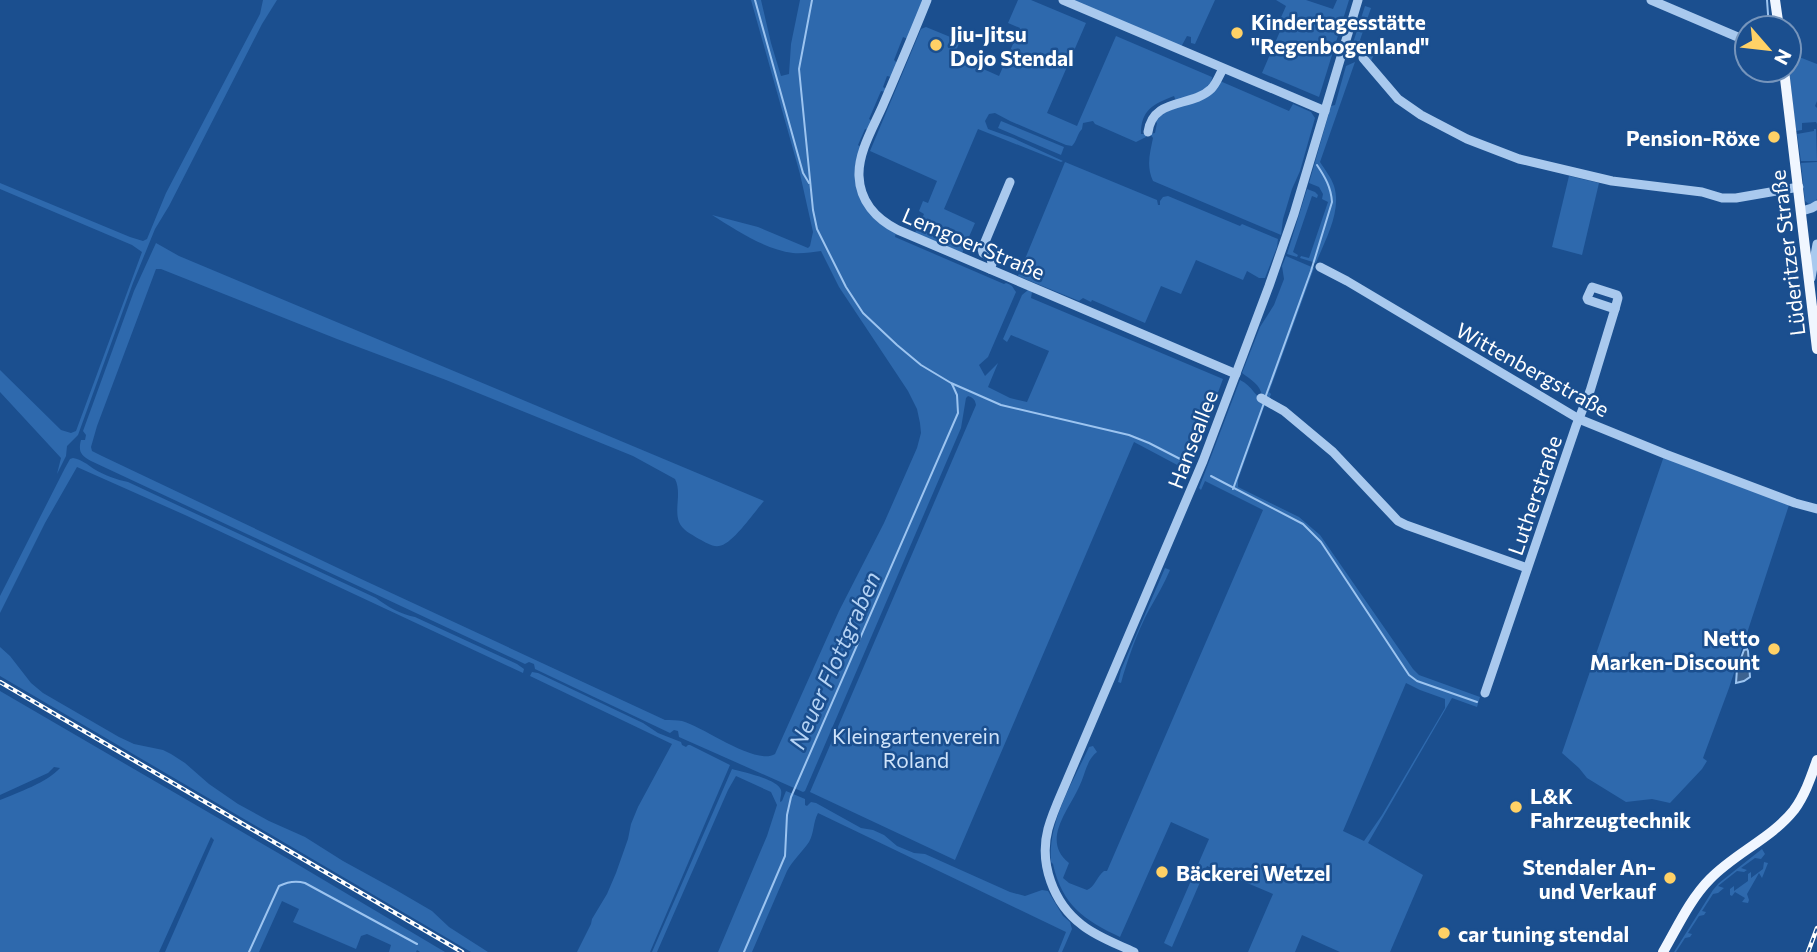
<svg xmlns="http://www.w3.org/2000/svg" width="1817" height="952" viewBox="0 0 1817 952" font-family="Commissioner,sans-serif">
	<rect width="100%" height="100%" fill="#1b4f8f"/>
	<g fill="#2e69ad" fill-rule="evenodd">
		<path d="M263 0H277L262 24 169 206 155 229 133 283 78 435 67 446 66 456 57 474 61 458 0 392V370L61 430 71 433 76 431 142 252 132 245 0 189V183L130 237 143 241 147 239 166 193 260 14Z"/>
		<path d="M751 0H761L771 43 781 76 789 74 791 44 800 0H924L908 39 903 37 894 60 897 63 891 77 887 76 883 87 886 89 885 92 881 91 869 119 872 121 868 130 865 129 858 145 861 147 855 167 874 218 880 224 896 233 895 237 1004 284 1006 283C1014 286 1012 287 1016 292L988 357 979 365 985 376 998 363 988 387 1010 398 1027 402 1049 351 1011 335 1007 342 1003 339 1022 295 1028 290 1032 292 1031 298 1223 379 1198 446 1192 469 1188 470 1181 467 1134 442 955 860 810 792 976 405C975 400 974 398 968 396L966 398 961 428 805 791 803 792 679 737 678 731 674 730 670 733 535 669 534 664 529 662 525 664 91 461C81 455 78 452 81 440H85L86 435 83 431 134 291 156 243 179 256 764 501C755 511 732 545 719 546 712 547 705 542 699 539 691 534 682 530 679 522 674 508 682 493 675 479L633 456 446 380 337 339 161 269H156L97 426 91 447 92 451 102 456 359 578 665 720C671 720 677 720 682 721 704 727 756 766 775 754L839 611 884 523 917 448 921 433 920 423 917 409 908 391 839 287 821 251C812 252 802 254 793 253 764 249 736 230 712 215L758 227 808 248 810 246 813 232 800 174Z"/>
		<path d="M1018 0H1031L1086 23 1047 113 1077 126 1116 36 1212 77 1211 84 1202 91 1176 101 1174 96C1153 104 1141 110 1141 134H1146V137L1136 142 1095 124 1093 121 1083 123 1082 129C1077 134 1077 141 1072 146L1066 145 1010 121 995 113 989 114 985 121 988 129 1013 138 1063 161 1061 162 978 129 944 209 975 223 962 253 915 233 924 214 919 211 923 201 928 203 937 181 870 151 921 29 926 27 960 41 954 56 999 76 1020 28 1008 23Z"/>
		<path d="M1070 0H1215L1195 44 1191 43V37L1187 36 1181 47Z"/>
		<path d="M1276 0H1306L1333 9 1337 0H1349L1319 97 1262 73 1281 29 1279 22 1286 6Z"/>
		<path d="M1365 6 1371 8 1360 40 1363 43 1377 48 1371 61C1368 55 1365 49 1357 52L1351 49Z"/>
		<path d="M1789 53 1817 64V101L1815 106 1817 108V124L1816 122 1802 123V130L1796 131 1789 70Z"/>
		<path d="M1355 62 1320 162C1325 170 1331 177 1334 186 1342 211 1325 240 1316 263L1300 258 1301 256 1309 258 1328 202 1322 199 1323 194 1319 187 1309 183 1331 106 1335 105 1346 66Z"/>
		<path d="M1220 81 1289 111 1293 104 1311 112 1315 118 1300 171 1292 189 1283 219 1281 235 1153 181C1146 166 1150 153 1153 138L1150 134 1155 133 1157 123 1153 119 1156 116 1191 102Z"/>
		<path d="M1001 121 1064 147 1061 155 998 128Z"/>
		<path d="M1814 129H1816L1817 161H1801L1797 134 1814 131Z"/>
		<path d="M1065 162 1157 200 1158 205H1160V201L1163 197 1168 196 1240 226 1242 224 1278 239 1277 247 1265 278H1259L1247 271 1243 280 1196 260 1181 294 1161 286 1145 323 1092 300 1091 302 1083 298 1079 301 1018 276Z"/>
		<path d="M1817 162V199L1813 204H1809L1805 201 1801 163Z"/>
		<path d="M1569 176 1599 183 1582 255 1552 247Z"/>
		<path d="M1307 189 1315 192 1318 195 1317 198 1312 196 1293 252 1298 255 1297 257 1287 254Z"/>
		<path d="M1286 256 1314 268 1269 392 1271 394 1269 399 1262 396C1260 384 1251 380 1242 373L1260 327 1274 305 1284 279 1282 266Z"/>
		<path d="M1240 380C1253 386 1255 398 1267 403L1264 407 1238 480V487L1299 517 1320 535 1413 669 1419 675 1480 697 1477 707 1452 698 1368 843 1423 875 1390 952H1340L1302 935 1295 952H1248L1273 894 1207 866 1172 947 1164 943 1209 839 1171 822 1120 937C1084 920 1062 905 1053 864L1051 862C1048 821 1072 784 1089 747L1093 746 1097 752C1086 760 1085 776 1079 787 1068 811 1041 841 1069 863L1063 878 1069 883 1087 890C1095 887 1097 876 1104 871H1107L1263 510 1205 481 1201 490 1199 488ZM1406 683 1420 690 1445 699V708L1382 815 1364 841 1343 831Z"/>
		<path d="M1664 456 1789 505 1729 688 1703 758 1707 761 1702 769 1670 803 1652 799 1626 802 1587 778 1579 768 1562 753Z"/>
		<path d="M73 458C82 460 87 464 94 469 104 475 117 480 128 482L376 598C388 607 400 614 415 617L517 664 524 669 523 673 185 515 77 467 45 523 0 613V596L65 468 70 459Z"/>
		<path d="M1165 568 1170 570C1164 584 1157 596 1149 610 1138 630 1127 661 1121 683L1118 682 1121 670Z"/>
		<path d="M0 647 10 656 31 683 43 693 119 737 134 744 163 750 171 754 185 763 209 784 238 804 269 821 305 837 343 861 396 890 432 911 449 927 488 952H471L0 676Z"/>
		<path d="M532 672 538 673 643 723 658 733 681 742 682 745 686 747 688 745H690L730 765 650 952H577L591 924 592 919 607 894 616 873 628 839 631 824 638 807 672 744 530 676Z"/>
		<path d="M0 691 285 857 445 952H420L417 950 416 952H389L391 945 367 934 361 936 356 949 293 922 299 909 282 901 259 952H165L214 840 211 837 159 952H0V800C17 793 48 782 60 768L54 767 48 773 0 795Z"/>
		<path d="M732 769C742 772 778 779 781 790 782 794 780 798 780 802L782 801 786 791 805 799V805L807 806 811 802 816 803 861 828 873 830 884 835 897 846 914 853 925 854 1010 892 1025 896 1042 890 1048 891 1063 916 1070 922 1072 929 1062 952H1058L1066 932 818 813C813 822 814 834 809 842 802 852 793 860 787 871L752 952H718L767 836 777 805 771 792 736 776 728 790 657 952H652Z"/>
		<path d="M1762 849 1765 854 1761 859 1755 858 1741 868 1747 870 1744 872 1737 871 1718 886 1724 888 1718 893 1713 894 1702 911 1706 912 1704 915 1699 916 1688 933 1692 934 1690 937 1685 938 1676 952H1674L1713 890 1719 883Z"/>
		<path d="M1764 862 1768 863 1762 878 1759 873 1747 894 1749 900 1748 903 1742 902 1745 898 1735 892 1732 896 1730 895V889L1734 886V891L1748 881V874L1751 872V878L1763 869Z"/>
	</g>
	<path fill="#3c6290" stroke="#9cc4f0" stroke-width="2" d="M1747 649 1748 651 1750 677 1744 681 1736 683 1737 669 1744 650Z"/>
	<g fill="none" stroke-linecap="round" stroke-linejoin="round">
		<g stroke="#9cc4f0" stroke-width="2">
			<path d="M755 0 803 173 809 183"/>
			<path d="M812 0 799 69 813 210 817 229 846 287 863 313 897 345 921 365 951 383 1001 405 1129 435 1149 443 1186 462"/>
			<path d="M1767 0 1769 28"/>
			<path d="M1265 398 1311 271 1332 202C1331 187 1325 177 1317 165"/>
			<path d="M1211 476 1303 524 1321 542 1409 675 1417 681 1477 702"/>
			<path d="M1233 489 1264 403"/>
			<path d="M249 952 279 886C287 882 295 880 305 883L417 944"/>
			<path d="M744 952 785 856 787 815 791 797 958 413 957 395 952 384"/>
		</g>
		<g stroke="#a9c9ee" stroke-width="9">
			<path d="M927 0C913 35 898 70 883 105 874 126 858 152 859 176 860 201 876 219 898 230L1236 374"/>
			<path d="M1063 0 1325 111"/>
			<path d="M1651 0 1747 41"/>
			<path d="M1363 58 1398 99 1421 115 1467 139 1519 159 1612 181 1702 192 1722 198H1736L1799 187"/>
			<path d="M1148 132C1153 97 1191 108 1211 89 1217 83 1219 75 1223 69"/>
			<path d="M1802 211 1812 208 1817 205"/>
			<path d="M1320 267 1347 281 1579 419 1665 454 1795 503 1817 509"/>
			<path d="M990 269 992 264 991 257 983 253 982 249 1010 182"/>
			<path d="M1811 278 1817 244"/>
			<path d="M1592 287 1617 295 1618 298 1615 309 1588 300 1587 298Z"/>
			<path d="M1261 398 1284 411 1333 452 1398 521 1406 525 1527 568"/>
			<path d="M1485 693 1576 426 1590 391 1615 309"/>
			<path d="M1134 952C1117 944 1097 937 1082 925 1053 903 1039 863 1048 829 1053 811 1061 795 1068 778L1203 461 1269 286 1294 214 1358 0"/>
		</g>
		<g stroke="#f0f6ff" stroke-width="10">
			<path d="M1775 0 1779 28"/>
			<path d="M1784 70 1817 349"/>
			<path d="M1663 952C1677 928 1690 899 1710 879 1735 853 1772 838 1794 810 1805 795 1811 777 1817 760"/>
		</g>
		<defs>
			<g id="rail">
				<path d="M0 682 462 952"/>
				<path d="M1808 952 1817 928"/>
			</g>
		</defs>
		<use href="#rail" stroke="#fff" stroke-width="4.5"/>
		<use href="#rail" stroke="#1b4f8f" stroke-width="2" stroke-dasharray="5" stroke-linecap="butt"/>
	</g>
	<g fill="#ffd166" stroke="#1b4f8f" stroke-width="2.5">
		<circle cx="1237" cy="33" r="7"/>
		<circle cx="936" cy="45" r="7"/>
		<circle cx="1774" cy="137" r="7"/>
		<circle cx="1774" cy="649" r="7"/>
		<circle cx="1516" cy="807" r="7"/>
		<circle cx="1162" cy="872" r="7"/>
		<circle cx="1670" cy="878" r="7"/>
		<circle cx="1444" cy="933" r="7"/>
	</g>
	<g text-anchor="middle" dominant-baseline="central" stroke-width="5" stroke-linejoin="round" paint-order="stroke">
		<g font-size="21" font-weight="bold" fill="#fff" stroke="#1b4f8f" text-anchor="start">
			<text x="1251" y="21">Kindertagesstätte<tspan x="1251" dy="24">"Regenbogenland"</tspan></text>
			<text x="950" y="33">Jiu-Jitsu<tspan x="950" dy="24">Dojo Stendal</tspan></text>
			<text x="1760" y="137" text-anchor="end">Pension-Röxe</text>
			<text x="1760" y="637" text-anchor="end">Netto<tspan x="1760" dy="24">Marken-Discount</tspan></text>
			<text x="1530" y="795">L&amp;K<tspan x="1530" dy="24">Fahrzeugtechnik</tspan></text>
			<text x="1656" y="866" text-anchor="end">Stendaler An-<tspan x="1656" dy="24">und Verkauf</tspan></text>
			<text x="1176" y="872">Bäckerei Wetzel</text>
			<text x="1458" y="933">car tuning stendal</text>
		</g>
		<g font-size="21" fill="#fff" stroke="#1b4f8f">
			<text transform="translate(974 243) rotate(23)">Lemgoer Straße</text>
			<text transform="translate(1787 253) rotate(-97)">Lüderitzer Straße</text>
			<text transform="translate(1533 369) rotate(29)">Wittenbergstraße</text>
			<text transform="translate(1192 439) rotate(-69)">Hanseallee</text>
			<text transform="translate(1534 495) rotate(-71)">Lutherstraße</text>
		</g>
		<g font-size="21" fill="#cfe3fa" stroke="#1b4f8f">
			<text x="916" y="735">Kleingartenverein<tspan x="916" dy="24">Roland</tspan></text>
		</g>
		<g font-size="23" font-style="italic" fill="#b5d3f5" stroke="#1b4f8f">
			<text transform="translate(834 660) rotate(-66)">Neuer Flottgraben</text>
		</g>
	</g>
	<g transform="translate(1768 49) rotate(118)"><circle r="33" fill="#1b4f8f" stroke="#7695bc" stroke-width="2"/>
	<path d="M0-5L12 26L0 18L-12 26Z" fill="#ffd166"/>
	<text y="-10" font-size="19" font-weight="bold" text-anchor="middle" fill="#ffffff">N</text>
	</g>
</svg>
